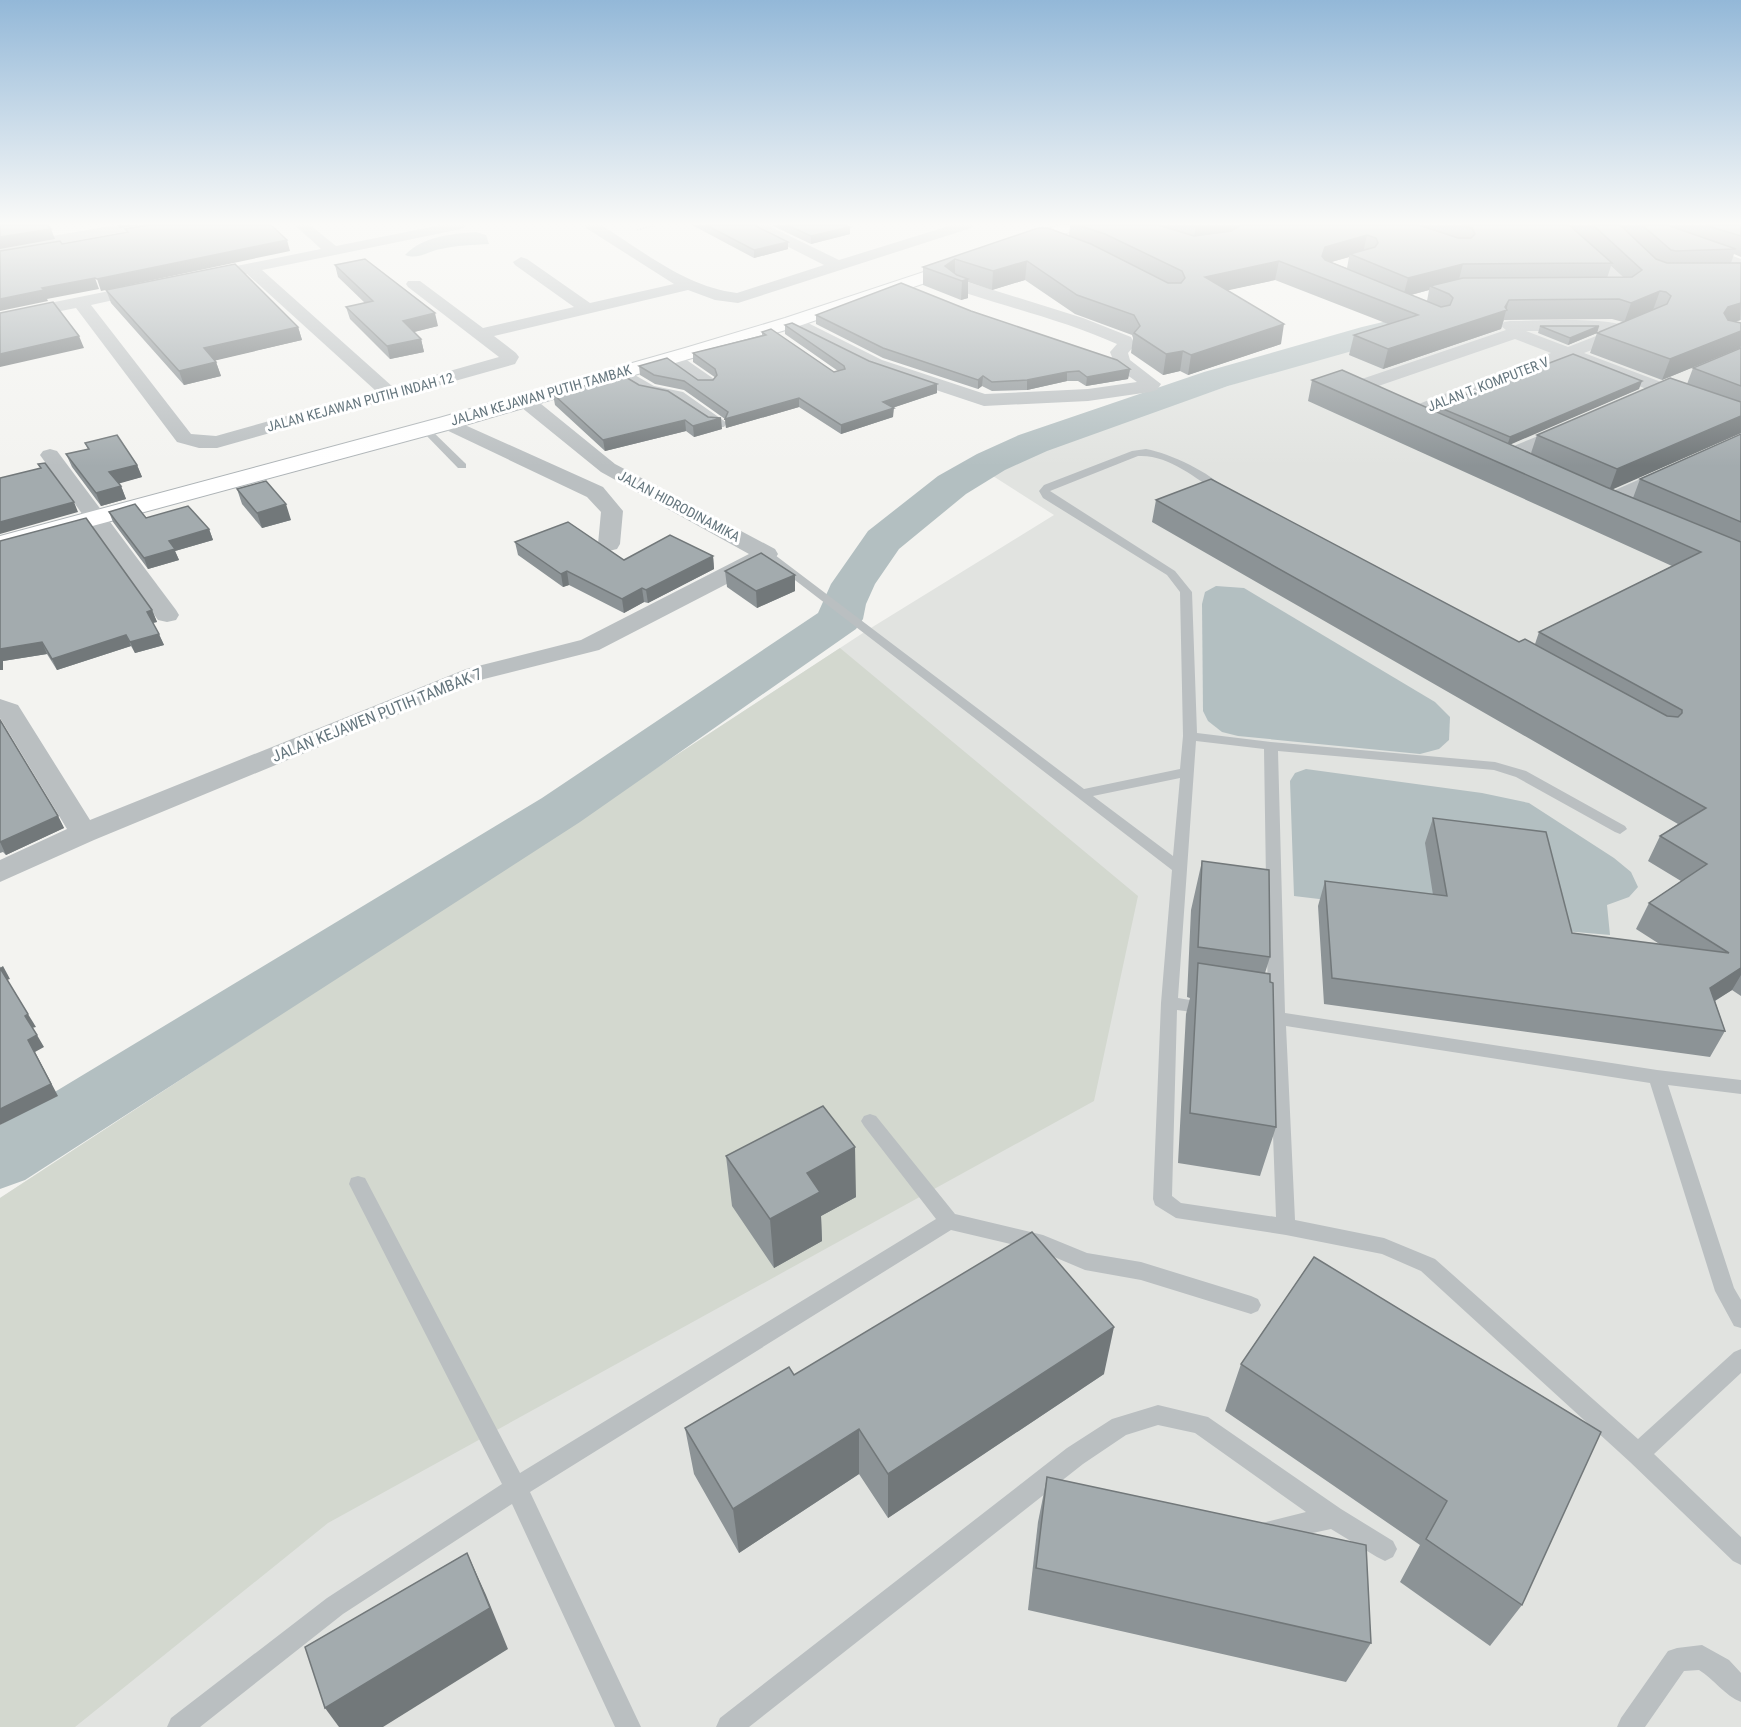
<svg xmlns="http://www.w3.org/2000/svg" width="1741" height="1727" viewBox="0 0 1741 1727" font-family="'Roboto Condensed',sans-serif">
	<rect width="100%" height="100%" fill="#f3f3f0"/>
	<path fill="#e1e3e0" d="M1741 284V1727H0V1198L866 631 1054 515 982 469 1258 376 1429 326Z"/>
	<path fill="#d3d8cf" d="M840 648 1138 896 1094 1101 328 1523 75 1727H0V1198Z"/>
	<g fill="#b3bfc1">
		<path d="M476 232 486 235 489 244C473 245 457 245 441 249 427 251 420 260 405 255 423 236 451 234 476 232Z"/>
		<path d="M1216 586 1244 588 1435 702 1450 717 1449 740 1439 749 1420 754 1238 736 1222 732 1208 721 1203 711 1202 604 1205 592Z"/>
		<path d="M1306 769 1482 793 1529 803 1614 858 1631 872 1638 887 1629 897 1607 905 1610 935 1553 930 1436 913 1294 896 1290 781 1295 773Z"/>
	</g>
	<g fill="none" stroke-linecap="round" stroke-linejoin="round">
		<path fill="#b3bfc1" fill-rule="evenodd" d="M1429 311 1441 314 1445 321 1441 328 1384 342 1228 386 1047 451 1005 470 966 494 899 549 875 584 866 604 863 619 856 629 580 822 25 1180 0 1189V1125L542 798 818 613 831 584 868 531 938 476 977 454 1019 435 1204 372 1362 327Z"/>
		<defs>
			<g id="secondary">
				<path d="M1060 225H1082L1080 228 1021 250H1009L1006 246 1009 242Z"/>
				<path d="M966 258 972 259 975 263 972 267 799 326 699 356 455 428 0 551V536L439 418 685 348 785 318Z"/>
			</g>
		</defs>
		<use href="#secondary" stroke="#adb3b6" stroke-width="2"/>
		<path stroke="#b6b9bb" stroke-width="2" stroke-dasharray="1.5 1.5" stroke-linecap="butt" d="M637 230 655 225"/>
		<g fill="#babfc1" fill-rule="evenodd">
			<path d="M422 427H428L466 464V468H458L422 431Z"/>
			<path d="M1146 449C1172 454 1209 472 1228 491L1223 494 1219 493C1195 478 1168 454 1138 456L1050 491 1175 571 1192 592 1197 733 1271 742 1495 762 1526 771 1625 826 1627 829 1620 834 1615 832 1516 777 1494 770 1278 751 1285 1013 1657 1070 1741 1080V1094L1668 1085 1734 1288 1741 1300V1328L1734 1326 1715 1291 1650 1083 1286 1026 1295 1220 1384 1238 1435 1259 1638 1439 1734 1352 1741 1349V1373L1654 1454 1741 1537V1565L1733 1561 1630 1462 1421 1271 1382 1254 1286 1235 1176 1218 1155 1205 1153 1199 1161 1003 1172 870 761 554 763 552H771L1084 789 1180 769 1183 736 1180 592 1167 575 1043 498 1039 491 1044 485 1132 451ZM1196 741 1264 749 1268 1011 1256 1009 1250 1011 1248 1015 1250 1019 1269 1023 1276 1217 1181 1203 1172 1196 1177 1010 1208 1014 1214 1012 1216 1008 1214 1004 1178 998ZM1180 778 1173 856 1093 796Z"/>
			<path d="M870 1114 876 1116 955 1214 1043 1235 1087 1253 1141 1262 1251 1296 1258 1299 1261 1305 1258 1311 1251 1314 1141 1280 1085 1270 1040 1251 951 1230 530 1492 641 1727H615L512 1504 343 1614 200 1727H167L171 1718 327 1598 502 1484 349 1184 351 1178 358 1176 365 1178 520 1473 936 1219 864 1126 861 1121 864 1116Z"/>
			<path d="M1158 1405 1208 1417 1341 1509 1393 1541 1397 1549 1393 1557 1385 1561 1377 1557 1331 1529 1266 1543 1258 1540 1255 1532 1258 1524 1306 1512 1195 1433 1158 1425 1126 1435 1083 1464 749 1727H716L720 1718 1067 1448 1112 1419Z"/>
			<path d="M1702 1645 1729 1660 1741 1673V1702C1725 1696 1714 1679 1699 1670L1684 1671 1645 1727H1617L1621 1718 1668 1651 1677 1648Z"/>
		</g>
		<g fill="#babfc1" fill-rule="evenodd">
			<path d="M116 225H145L138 229 0 255V245Z"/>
			<path d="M295 225H310L336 246 441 225H468L461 229 262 270 393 387 499 357 408 287 406 284 408 281H420L483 328 574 307 515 265 513 262 521 257 527 259 590 303 674 284 586 228 584 225H601C643 251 686 287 737 293L824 265 751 228 749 225H767L839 260 952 225H973L971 228 738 303 715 300 688 290 494 336 516 353 519 357 515 364 217 448H199L177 442 76 308 0 323V313L149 283 155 285 157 288 155 291 91 305 191 434 216 436 376 391 247 274 202 283 194 278 202 273 321 249Z"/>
			<path d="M1551 225H1566L1631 284 1633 287C1625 298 1608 297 1595 294L1593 290 1595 286 1613 285Z"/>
			<path d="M1693 241 1741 259V269L1688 249 1685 246 1688 243Z"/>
			<path d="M929 270 1083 318 1131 337 1135 345 1128 353 1130 360 1161 384 1157 390 1150 392 1088 401 984 406 870 368 786 326 783 322 786 318H798L882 360 985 394 1088 389 1137 382 1116 367 1110 352 1117 344C1054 316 987 303 923 278L921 275Z"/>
			<path d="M1510 321C1533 321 1622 315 1634 331L1631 335 1584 353 1741 412V425L1568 359 1417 418H1403L1400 414 1403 410 1551 353 1515 339 1361 392H1347L1345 388 1347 384 1506 330 1501 326 1504 322ZM1526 331H1609L1568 347Z"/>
			<path d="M672 353 678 354 714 379 716 383 714 387H700L666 362 663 358 666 354Z"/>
			<path d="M619 366 654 386 683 392 727 423 724 427H710L670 400 641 394 612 376 610 372 612 368Z"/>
			<path d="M523 393 530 395 615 464 775 549 778 554 775 559 599 650 484 679 94 840 0 882V860L67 829 0 718V699L18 705 90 820 466 669 581 640 749 554 601 472 516 403 513 399 516 395Z"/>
			<path d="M447 417 603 487 623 511 620 544 617 549 609 551 601 549 598 544 601 512 587 497 440 427 437 423 440 419Z"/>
			<path d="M1570 423 1577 425 1580 429 1577 433 1513 460H1499L1496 456 1499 452Z"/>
			<path d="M1741 435V449L1615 507 1607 508 1599 507 1596 502 1599 497Z"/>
			<path d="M50 449 57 451 176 610 179 615 176 620 167 622 158 620 40 455 43 451Z"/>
		</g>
		<use href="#secondary" fill="#fff" fill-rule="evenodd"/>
	</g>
	<g fill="#8c9396" fill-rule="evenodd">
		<path d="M692 225H754L788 249 754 258Z"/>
		<path d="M771 225H845L850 234 811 244Z"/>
		<path d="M1070 225H1741V257L1734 254 1731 263H1741V320L1735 322 1741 323V433L1612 489 1633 498 1640 479 1741 434V996L1732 990 1715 1001 1725 1031 1710 1057 1324 1004 1318 906 1325 881 1433 895 1425 843 1433 818 1572 933 1661 945 1636 929 1649 903 1681 881 1648 861 1660 836 1678 824 1152 522 1156 500 1519 642 1535 644 1539 632 1672 566 1308 401 1312 380 1435 411 1436 406 1639 389 1510 444 1531 453 1537 435 1687 384 1693 368 1740 348 1662 380 1590 353 1597 333 1623 322 1612 319 1504 320 1501 329 1383 369 1349 355 1354 335 1388 324 1275 280 1227 290 1281 344 1188 375 1180 371 1163 375 1131 353 1133 338 1132 335 1075 314 1025 280 992 290 968 282V298L961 300 923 285V267L1069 236ZM1349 257 1347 268 1331 262ZM1611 266 1623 277 1607 278ZM1429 290 1427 301 1411 295Z"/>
		<path d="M335 265 438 326 414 332 421 339 424 352 390 359 350 319 346 307 365 303 338 277Z"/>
		<path d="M106 290 298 327 302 340 215 360 216 362 221 376 184 385 111 303Z"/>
		<path d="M971 311 1130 369 1128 379 1086 386 1078 381H1067L1027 390 992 391 982 386 978 389 883 358 816 324V315Z"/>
		<path d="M785 325 869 361 937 393 892 408 893 417 841 434 799 407 726 428 725 419 684 390 655 384 640 375 639 366 698 380H713L716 378 693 362V353L762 335V332L834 372 838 371 785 334Z"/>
		<path d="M1540 326H1599L1597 333 1568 345 1538 333Z"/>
		<path d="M639 385 722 429 694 437 686 431 605 451 555 405 553 394Z"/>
		<path d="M85 443 137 465 142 477 118 483 121 486 126 499 101 506 72 467 66 454 88 449Z"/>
		<path d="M237 489 291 520 262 528 242 504Z"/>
		<path d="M109 512 209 529 213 540 175 551 179 560 148 569 113 522Z"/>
		<path d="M0 541 152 610 157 622 153 623 164 645 135 653 131 646 57 670 47 654 3 661V670H0Z"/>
		<path d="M515 542 624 560 713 556 714 569 648 603 644 602 624 613 569 585 563 587 518 555Z"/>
		<path d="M725 571 795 575V591L757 608 727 587Z"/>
		<path d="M0 720 58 816 64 828 6 855 3 852 0 853Z"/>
		<path d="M1202 861 1270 957 1265 973 1276 1127 1260 1176 1178 1163 1186 1014 1190 998 1187 997 1191 910Z"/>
		<path d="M726 1156 856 1197 821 1216 822 1241 774 1268 732 1206Z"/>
		<path d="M1314 1257 1522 1605 1490 1646 1400 1582 1420 1545 1225 1411 1241 1364Z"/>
		<path d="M1104 1374 888 1518 859 1474 739 1553 694 1474 685 1428 794 1375Z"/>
		<path d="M1047 1477 1371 1643 1346 1682 1028 1610 1038 1522Z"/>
	</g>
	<g fill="#72787a">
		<path d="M118 225H140L119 228Z"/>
		<path d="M1196 225H1232L1230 236 1194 239Z"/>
		<path d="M1620 225H1627L1624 234Z"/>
		<path d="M850 227V234L811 244V236Z"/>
		<path d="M51 229 55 239 0 249V237Z"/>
		<path d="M1367 235 1363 253 1350 254 1349 257 1321 265 1322 256 1325 247Z"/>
		<path d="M287 240 290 251 101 291 97 279Z"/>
		<path d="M788 242V249L754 258V250Z"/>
		<path d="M955 259V278L945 266Z"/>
		<path d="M1027 261 1025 280 992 290 993 271Z"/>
		<path d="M1279 261 1275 280 1202 296 1205 277Z"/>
		<path d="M1463 264 1458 283 1430 286 1429 290 1403 297 1408 278Z"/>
		<path d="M95 278 99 289 47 299 48 301 0 311V299L42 288Z"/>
		<path d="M968 279V298L961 300 962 281Z"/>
		<path d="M1660 291 1653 310 1624 323 1631 303Z"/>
		<path d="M1509 300 1501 329 1383 369 1388 349 1505 307Z"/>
		<path d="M1741 303 1740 320 1720 327 1724 313 1728 307Z"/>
		<path d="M435 313 438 326 406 334 403 321Z"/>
		<path d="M1284 324 1281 344 1188 375 1191 355Z"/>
		<path d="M1599 326 1597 333 1568 345 1570 338Z"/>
		<path d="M298 327 302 340 209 362 204 348Z"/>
		<path d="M1741 331V346L1740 348 1662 380 1670 359Z"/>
		<path d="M79 336 84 348 0 367V354Z"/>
		<path d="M421 339 424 352 390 359 387 346Z"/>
		<path d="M1183 351 1180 371 1163 375 1166 354Z"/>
		<path d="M216 362 221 376 184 385 179 371Z"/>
		<path d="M1130 369 1128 379 1086 386 1087 377Z"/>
		<path d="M1067 372V381L1027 390V380Z"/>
		<path d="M983 376 982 386 978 389V380Z"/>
		<path d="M1642 381 1639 389 1507 446 1510 437Z"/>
		<path d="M937 384V393L883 411V402Z"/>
		<path d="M799 398V407L726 428 725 419Z"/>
		<path d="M894 408 893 417 841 434V425Z"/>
		<path d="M1741 416V433L1609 491 1617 469Z"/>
		<path d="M721 418 722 429 694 437 693 426Z"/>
		<path d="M685 420 686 431 605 451 603 440Z"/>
		<path d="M137 465 142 477 114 485 109 472Z"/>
		<path d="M121 486 126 499 101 506 96 493Z"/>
		<path d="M74 502 78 512 0 534V522Z"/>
		<path d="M286 504 291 520 262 528 257 513Z"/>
		<path d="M209 529 213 540 175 551 179 560 148 569 144 558 169 541Z"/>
		<path d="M713 556 714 569 648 603 646 590Z"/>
		<path d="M567 571 569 585 563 587 561 574Z"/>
		<path d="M795 575V591L757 608 756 591Z"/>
		<path d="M642 588 644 602 624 613 622 599Z"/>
		<path d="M152 610 157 622 151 623 147 612Z"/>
		<path d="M159 634 164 645 135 653 130 642Z"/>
		<path d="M126 635 131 646 57 670 52 659Z"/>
		<path d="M42 642 47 654 3 661V670H0V649Z"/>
		<path d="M58 816 64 828 6 855 0 842Z"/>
		<path d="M3 966 10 979 7 980 0 968Z"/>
		<path d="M1741 968V975L1732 990 1695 1013 1710 988Z"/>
		<path d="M28 1014 36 1027 32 1028 25 1016Z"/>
		<path d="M37 1035 44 1047 35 1052 58 1096 0 1125V1109L28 1040Z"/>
		<path d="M855 1147 856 1197 821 1216 822 1241 774 1268 770 1219 807 1173Z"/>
		<path d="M1114 1327 1104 1374 888 1518V1474Z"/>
		<path d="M859 1429V1474L739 1553 733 1509Z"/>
		<path d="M467 1553 486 1595 508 1649 383 1727H339L325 1708Z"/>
	</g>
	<g fill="#a3abae" stroke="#72787a" stroke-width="1.5">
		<path d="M0 225H47L51 229 0 237Z"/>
		<path d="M148 225H271L287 240 97 279 95 278 42 288 44 290 0 299V251L60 241 62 244 128 232 125 229Z"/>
		<path d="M706 225H754L788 242 754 250Z"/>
		<path d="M787 225H845L850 227 811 236Z"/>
		<path d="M1078 225H1158L1194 236 1231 231 1241 225H1419L1458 238H1471L1475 234 1472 228 1461 225H1569L1612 263 1463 264 1408 278 1350 254 1375 247 1378 243 1376 238 1367 235 1325 247 1322 256 1325 260 1441 307 1450 305 1453 298 1449 294 1430 286 1463 278 1632 277 1642 270 1593 225H1620L1656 259 1667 263H1741V303L1728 307 1724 313 1728 320 1741 323V331L1670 359 1597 333 1667 304 1671 296 1666 292 1660 291 1631 303 1619 299 1509 300 1505 307 1507 310 1388 349 1354 335 1418 315 1279 261 1205 277 1284 324 1191 355 1183 351 1166 354 1134 333 1140 326 1134 315 1077 295 1027 261 993 271 955 259 945 266 957 275 968 279 962 281 923 267 1038 228H1048L1091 244 1168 283H1181L1185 278 1182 271 1105 234Z"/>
		<path d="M1642 225H1668L1670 226 1736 249 1676 251 1671 250Z"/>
		<path d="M1705 225H1741V236Z"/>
		<path d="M365 259 435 313 403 321 421 339 387 346 346 307 373 301 335 265Z"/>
		<path d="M235 264 298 327 204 348 216 362 179 371 106 290Z"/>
		<path d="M901 283 971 311 1117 360 1130 369 1087 377 1079 371 1067 372 1027 380 992 382 983 376 978 380 883 348 816 315Z"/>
		<path d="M53 302 79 336 0 354V313Z"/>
		<path d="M792 323 869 361 937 384 883 402 894 408 841 425 799 398 725 419 728 412 684 381 654 375 639 366 667 358 698 380H713L717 375 715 369 693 353 766 335 762 332 771 329 834 372 845 369 844 366 785 325Z"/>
		<path d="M1540 326H1599L1570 338Z"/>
		<path d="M1741 348V386L1693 368Z"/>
		<path d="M1573 354 1642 381 1510 437 1436 406Z"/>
		<path d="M1342 370 1606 487 1741 542V968L1710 988 1725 1031 1332 978 1325 881 1447 896 1433 818 1546 832 1572 933 1729 953 1649 903 1707 864 1660 836 1706 808 1156 500 1211 479 1519 642 1525 639 1667 716 1678 717 1682 713V710L1539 632 1701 552 1312 380Z"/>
		<path d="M624 376 639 385 668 391 708 417 721 418 693 426 685 420 603 440 553 394Z"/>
		<path d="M1670 378 1741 402V416L1617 469 1537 435Z"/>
		<path d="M1741 434V522L1640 479Z"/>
		<path d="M117 435 137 465 109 472 121 486 96 493 66 454 89 449 85 443Z"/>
		<path d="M45 463 74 502 0 522V478L41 468 38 464Z"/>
		<path d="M266 481 286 504 257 513 237 489Z"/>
		<path d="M135 504 146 518 188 506 209 529 169 541 175 549 144 558 109 512Z"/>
		<path d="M86 518 152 610 147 612 159 634 130 642 126 635 52 659 42 642 0 649V541Z"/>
		<path d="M568 522 624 560 670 535 713 556 646 590 642 588 622 599 567 571 561 574 515 542Z"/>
		<path d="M761 553 795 575 756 591 725 571Z"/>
		<path d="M0 720 58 816 0 842Z"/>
		<path d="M1202 861 1269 870 1270 957 1198 947Z"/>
		<path d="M1198 963 1270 974V982L1273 983 1276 1127 1190 1113Z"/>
		<path d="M0 968 28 1014 25 1016 37 1035 28 1040 51 1084 0 1109Z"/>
		<path d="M823 1106 855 1147 807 1173 820 1192 770 1219 726 1156Z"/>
		<path d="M1032 1232 1114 1327 888 1474 859 1429 733 1509 685 1428 789 1367 794 1375Z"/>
		<path d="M1314 1257 1601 1432 1522 1605 1426 1539 1447 1501 1241 1364Z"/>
		<path d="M1047 1477 1366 1545 1371 1643 1036 1568Z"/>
		<path d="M467 1553 490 1608 325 1708 305 1647Z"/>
	</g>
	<linearGradient id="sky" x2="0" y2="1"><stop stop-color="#93b8d8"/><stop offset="0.48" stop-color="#fafaf8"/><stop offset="1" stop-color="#fafaf8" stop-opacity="0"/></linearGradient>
	<rect width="1741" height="466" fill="url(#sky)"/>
	<g text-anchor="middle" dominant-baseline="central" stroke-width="6" stroke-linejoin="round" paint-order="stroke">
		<g font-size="14" fill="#65767e" stroke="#fff">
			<text transform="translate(1488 384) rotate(-21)">JALAN T. KOMPUTER V</text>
			<text transform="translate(541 395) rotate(-16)">JALAN KEJAWAN PUTIH TAMBAK</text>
			<text transform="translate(360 402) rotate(-15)">JALAN KEJAWAN PUTIH INDAH 12</text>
			<text transform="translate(679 506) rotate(28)">JALAN HIDRODINAMIKA</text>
		</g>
		<g font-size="16" fill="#65767e" stroke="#fff">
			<text transform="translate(377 715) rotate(-22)">JALAN KEJAWEN PUTIH TAMBAK 7</text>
		</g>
	</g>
</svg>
